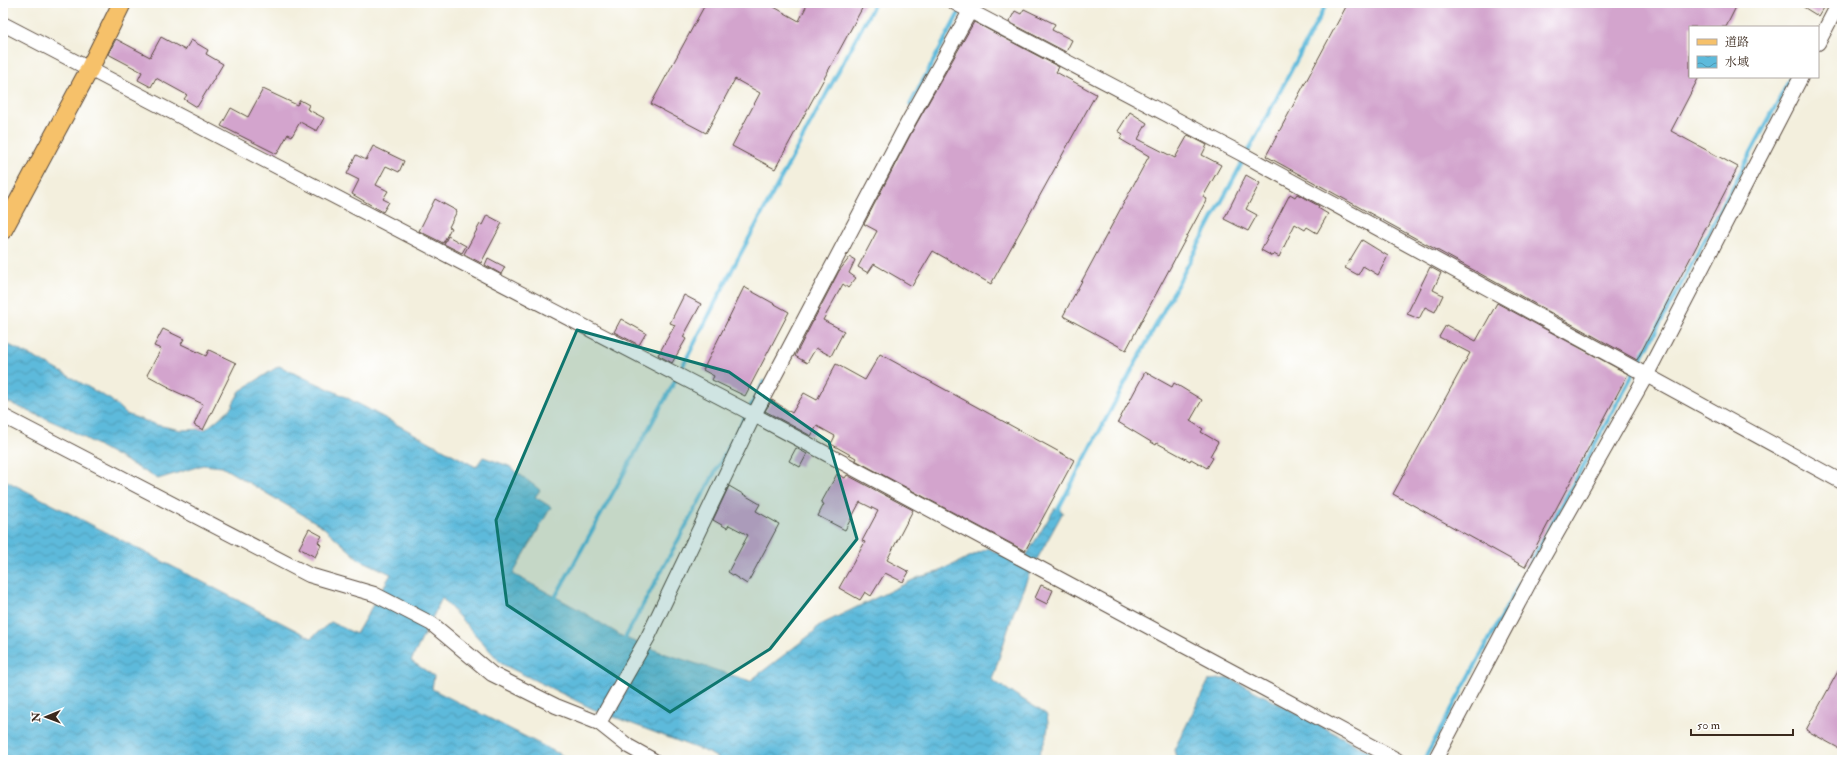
<svg xmlns="http://www.w3.org/2000/svg" width="1845" height="763" viewBox="0 0 1845 763" font-family="'IM FELL Double Pica','Noto Serif JP',serif">
	<defs>
		<pattern id="water-waves" width="16" height="10" patternUnits="userSpaceOnUse"><rect width="16" height="10" fill="#5dbadb"/><path d="M0 5q4-4 8 0t8 0" fill="none" stroke="#4e97b1"/></pattern>
	</defs>
	<rect width="100%" height="100%" fill="#fff"/>
	<filter id="ink" filterUnits="userSpaceOnUse"><feTurbulence type="fractalNoise" baseFrequency=".025" numOctaves="2"/><feDisplacementMap in="SourceGraphic" scale="8" xChannelSelector="R" yChannelSelector="G"/><feConvolveMatrix kernelMatrix="1 2 1 2 8 2 1 2 1" color-interpolation-filters="sRGB"/></filter>
	<filter id="wash" filterUnits="userSpaceOnUse"><feTurbulence type="fractalNoise" baseFrequency=".012" numOctaves="4" result="noise"/><feDisplacementMap in="SourceGraphic" scale="16" xChannelSelector="R" yChannelSelector="G"/><feGaussianBlur stdDeviation="0.9" result="paint"/><feColorMatrix in="noise" values="0 0 0 0 0 0 0 0 0 0 0 0 0 0 0 0 0 1.4 0 .05"/><feComposite in="paint" operator="in"/></filter>
	<g filter="url(#wash)">
		<rect width="100%" height="100%" fill="#f3efdd"/>
		<g fill="url(#water-waves)" stroke="#4c727c">
			<path d="M3 342 49 365 111 400 126 414 157 425 181 430 206 429 230 409 240 391 279 366 342 395 476 467 483 457 509 466 540 490 535 497 551 507 513 574 578 609 625 638 663 653 750 681 814 632 818 626 919 577 938 572 988 548 1021 564 1055 508 1063 512 1030 572 1013 614 992 680 1046 714C1052 729 1043 746 1036 760H721L709 753 593 709 502 664 442 598 411 661 434 676 432 689 571 760H3V479L311 638 331 622 356 634 391 574 359 559 322 526 222 467 203 465 158 479 65 427 3 400Z"/>
			<path d="M1230 678 1385 760H1174L1176 757 1174 750 1209 680Z"/>
		</g>
		<g fill="none" stroke-linecap="round" stroke-linejoin="round">
			<g stroke="#5dbadb" stroke-width="4">
				<path d="M910 105 961 9"/>
				<path d="M1056 513 1327 3"/>
				<path d="M553 601 674 383 734 266 875 3"/>
				<path d="M625 638 764 382"/>
				<path d="M1424 760 1662 320 1791 77"/>
			</g>
		</g>
		<g id="blocks">
			<g fill="#d3a4cd">
				<path d="M706 3H777L774 7 799 21 808 3H865L775 169 732 146 760 93 735 79 706 133 651 104Z"/>
				<path d="M1348 3H1738L1726 27H1690V77H1699L1671 131 1738 167 1637 360 1266 156Z"/>
				<path d="M1797 3H1826L1818 16Z"/>
				<path d="M1024 9 1055 24 1052 30 1072 40 1066 52 1009 22 1015 11 1021 14Z"/>
				<path d="M974 22 1059 67 1056 72 1096 94 991 284 933 251 912 286 874 264 868 273 858 267 877 231 864 224 914 128Z"/>
				<path d="M161 37 185 50 191 40 208 50 206 54 223 64 197 107 184 99 187 95 156 78 151 87 138 80 142 72 108 54 116 39 150 57Z"/>
				<path d="M263 89 297 105 300 100 309 105 307 109 324 118 317 131 300 122 292 136 288 134 277 154 221 126 231 108 248 117Z"/>
				<path d="M1130 112 1147 123 1138 139 1175 158 1188 135 1207 145 1202 155 1221 165 1203 197 1207 199 1126 350 1063 316 1149 156 1120 139 1123 134 1118 131Z"/>
				<path d="M373 146 404 161 399 172 386 166 376 185 388 191 383 199 389 202 383 212 352 194 359 180 347 174 356 155 366 160Z"/>
				<path d="M1246 175 1260 183 1246 209 1257 215 1248 231 1224 219Z"/>
				<path d="M1290 194 1295 197 1297 194 1319 206 1318 208 1328 214 1317 233 1307 227 1305 230 1295 224 1279 257 1274 254 1272 256 1261 250Z"/>
				<path d="M435 199 457 211 449 227 451 228 443 243 419 231Z"/>
				<path d="M487 215 502 223 481 263 464 254 480 224 482 225Z"/>
				<path d="M448 236 466 246 462 253 444 244Z"/>
				<path d="M1362 240 1388 256 1378 275 1363 266 1358 275 1345 268Z"/>
				<path d="M850 257 855 260 849 273 856 278 848 288 843 284 823 320 844 331 831 356 816 348 807 363 795 356 839 271Z"/>
				<path d="M488 258 505 267 501 274 485 265Z"/>
				<path d="M1430 267 1441 273 1433 290 1443 295 1435 312 1425 307 1419 319 1407 314Z"/>
				<path d="M744 287 789 312 745 396 712 380 714 376 703 370Z"/>
				<path d="M684 295 701 304 683 337 686 339 672 363 658 355 675 325 670 323Z"/>
				<path d="M1497 303 1628 374 1525 567 1393 494 1470 353 1439 337 1446 325 1476 341Z"/>
				<path d="M621 319 646 333 639 345 614 332Z"/>
				<path d="M163 329 184 339 181 344 206 356 209 350 236 363 203 430 194 425 203 404 168 388 169 387 147 375 161 349 154 346Z"/>
				<path d="M880 354 1074 460 1025 551 855 460 856 458 831 444 835 436 817 426 811 436 765 411 772 400 792 413 804 393 817 400 836 364 865 380Z"/>
				<path d="M1145 372 1172 387 1174 383 1202 400 1190 421 1203 429 1201 432 1218 442 1210 456 1213 458 1207 468 1191 459 1190 461 1157 443 1156 445 1118 422Z"/>
				<path d="M796 448 807 454 800 467 789 461Z"/>
				<path d="M837 474 845 478 847 475 913 510 887 560 909 572 903 582 885 573 871 596 865 592 860 600 839 588 865 542 862 541 878 511 860 502 845 530 818 516 824 504 821 503Z"/>
				<path d="M729 486 760 504 756 511 779 524 747 584 728 572 748 535 729 525 727 528 713 520Z"/>
				<path d="M309 529 322 536 318 542 321 545 315 557 299 548Z"/>
				<path d="M1041 585 1053 590 1047 604 1035 598Z"/>
				<path d="M1842 664V750L1806 730Z"/>
			</g>
		</g>
	</g>
	<g filter="url(#ink)">
		<use href="#blocks" fill-opacity="0" stroke="#57483b" stroke-width="1"/>
		<g fill="none" stroke-linecap="round" stroke-linejoin="round">
			<defs>
				<g id="minor">
					<path d="M955 3 1242 154 1842 482"/>
					<path d="M3 24 741 408 1397 760"/>
					<path d="M1818 43 1839 3"/>
					<path d="M3 416 309 575 374 594 432 624 492 674 556 706 599 723 628 746 653 760"/>
					<path d="M599 723 648 637 754 415 907 124 974 4"/>
					<path d="M1435 760 1536 570 1647 374 1801 77"/>
				</g>
				<path id="major" d="M3 230 89 70 122 3"/>
			</defs>
			<use href="#minor" stroke="#57483b" stroke-width="16"/>
			<use href="#major" stroke="#57483b" stroke-width="20"/>
			<use href="#minor" stroke="#fff" stroke-width="14"/>
			<use href="#major" stroke="#f6c16b" stroke-width="18"/>
		</g>
	</g>
	<path fill="#0f766e" fill-opacity="0.2" stroke="#0f766e" stroke-width="3" stroke-linejoin="round" d="M577 330 729 372 829 442 857 539 770 649 670 712 507 605 496 520Z"/>
	<rect width="1845" height="763" fill="none" stroke="#fff" stroke-width="16"/>
	<rect x="1689" y="26" width="130" height="52" fill="#ffffff" stroke="#b1aaa5"/>
	<rect x="1697" y="39" width="20" height="6" fill="#f6c16b" stroke="#b1aaa5"/>
	<text x="1725" y="46" font-size="12" fill="#3b2a1e">道路</text>
	<rect x="1697" y="56" width="20" height="12" fill="url(#water-waves)" stroke="#b1aaa5"/>
	<text x="1725" y="66" font-size="12" fill="#3b2a1e">水域</text>
	<g transform="translate(46 717) rotate(269)" stroke="#ffffff" stroke-width="3" paint-order="stroke">
	<path d="M0-3L7 15L0 10L-7 15Z" fill="#3b2a1e"/>
	<text y="-6" font-size="11" font-weight="bold" text-anchor="middle" fill="#3b2a1e">N</text>
	</g>
	<path d="M1691 729v6h102v-6" fill="none" stroke="#3b2a1e" stroke-width="2"/>
	<text x="1697" y="729" font-size="12" fill="#3b2a1e" stroke="#ffffff" stroke-width="3" paint-order="stroke">50 m</text>
</svg>
